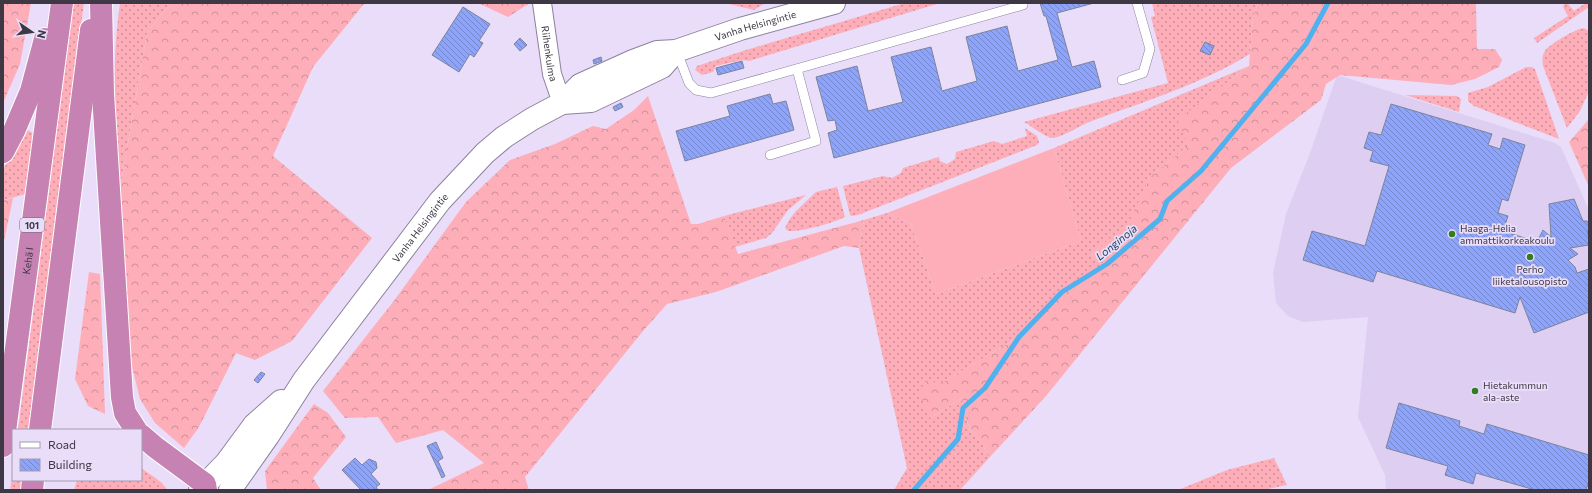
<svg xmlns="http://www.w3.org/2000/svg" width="1592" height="493" viewBox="0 0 1592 493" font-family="Commissioner,sans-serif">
	<defs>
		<pattern id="grass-dots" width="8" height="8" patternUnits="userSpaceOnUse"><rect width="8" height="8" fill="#fdaeb9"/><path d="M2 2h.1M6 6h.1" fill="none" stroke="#ce8f98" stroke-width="1.8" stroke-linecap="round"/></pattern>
		<pattern id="forest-crowns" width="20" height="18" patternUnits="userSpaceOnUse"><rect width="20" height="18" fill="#fdaeb9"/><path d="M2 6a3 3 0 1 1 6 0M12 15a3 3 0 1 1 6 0" fill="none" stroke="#ce8f98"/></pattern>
		<pattern id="building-back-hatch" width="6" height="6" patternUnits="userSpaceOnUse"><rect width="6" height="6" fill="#8da4fa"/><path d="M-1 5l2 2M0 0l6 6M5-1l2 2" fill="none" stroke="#7487cc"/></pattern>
	</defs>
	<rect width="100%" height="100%" fill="#e9ddf9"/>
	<path fill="#ddcef2" d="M1337 75 1555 143 1561 147 1589 210V490H1390L1386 489 1385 475 1358 417 1368 317 1303 322 1288 316 1276 303 1273 273 1286 214 1310 153Z"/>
	<g fill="url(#grass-dots)">
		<path d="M73 3H84L62 166 29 430H18Z"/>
		<path d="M120 3H171L147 33 119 195C114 130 111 68 120 3Z"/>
		<path d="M725 3H765L754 10Z"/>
		<path d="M905 3H940L749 61 742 60 716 66 713 72 702 75 695 70 697 66 746 50Z"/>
		<path d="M1152 3H1258L1253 17 1250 54C1201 84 1143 102 1089 122 1080 126 1062 137 1053 138 1046 138 1030 125 1024 122L1168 83 1151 17 1155 16Z"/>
		<path d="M1565 3 1568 4 1574 11 1586 3H1589V7L1537 43 1534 38 1568 16 1563 7Z"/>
		<path d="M1584 28 1589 31V91L1580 111 1567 128 1543 66C1543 61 1541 56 1545 51 1548 45 1577 28 1584 28Z"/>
		<path d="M1249 66 1178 120 1189 145 1150 177 1130 222 1091 255 1107 264 1062 292 1019 337 940 384 930 418 962 398 963 408 970 430 982 443 989 458 960 490H894L907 468 859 248 864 220 887 213 911 224 936 294 1081 241 1054 148Z"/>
		<path d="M1526 67H1532L1535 69 1559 139 1474 106 1468 101V93L1488 87Z"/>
		<path d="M1405 95 1457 96 1461 99 1459 112Z"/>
		<path d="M1025 128 1037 136 1039 142 1037 145 858 215 851 216 850 215 843 186 883 176 892 178 901 173 903 168 939 157 940 161 947 164 955 159 956 152 994 141 1002 144 1027 136Z"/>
		<path d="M25 129 35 134 26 194 3 200V170Z"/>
		<path d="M837 187 845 217C833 223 801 232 788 231L785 228 789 220 796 211 816 192Z"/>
		<path d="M806 195 788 210 772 233 766 238 735 247 724 216Z"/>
		<path d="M1274 458 1287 485 1263 490H1178L1227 470Z"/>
		<path d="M141 468C149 474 163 481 167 490H74L77 480H141Z"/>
		<path d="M13 470V480H23L22 490H10Z"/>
	</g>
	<g fill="url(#forest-crowns)">
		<path d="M3 3H31L20 64 3 103Z"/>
		<path d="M171 3H368L363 5 313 67 273 156 372 238 292 341 255 360 236 353 199 427 184 448 155 423 140 399 131 363 119 195 147 33Z"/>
		<path d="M478 3H530L508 17Z"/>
		<path d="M1258 3H1476L1477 49H1495L1502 60 1499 67 1475 79 1451 85 1340 75 1326 84 1321 100 1231 168 1046 396 989 458 982 443 970 430 963 408 962 398 930 418 919 393 926 380 940 384 1019 337 1062 292 1107 264 1091 255 1129 222 1150 177 1189 145 1177 120 1249 66 1253 17Z"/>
		<path d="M648 96 691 224H698L724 216 738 254 864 220 859 248 844 246 716 292 667 304 643 331 525 477 529 490H428L484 463 443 430 396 443 378 417 345 418 323 391 393 302 466 202 510 160 555 144 593 126 606 129 634 110Z"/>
		<path d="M1589 119V187L1569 142Z"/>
		<path d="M13 198 3 246V200Z"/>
		<path d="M89 272 100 274 105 414 88 406 75 379Z"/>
		<path d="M314 404 328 413 346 437 313 478 321 490H267L265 471Z"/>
	</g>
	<path fill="#fdaeb9" d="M1054 148 1081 241 936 294 911 224 887 213Z"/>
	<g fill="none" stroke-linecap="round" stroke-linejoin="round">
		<path stroke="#4fb2ef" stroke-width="5" d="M914 490 958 439 963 408 985 388 1019 337 1062 292 1107 264 1160 219 1167 201 1201 171 1306 44 1328 3"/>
	</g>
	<g fill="url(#building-back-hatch)" stroke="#7b839d">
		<path d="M1040 3H1094L1057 13 1072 67 1094 61 1101 87 834 158 828 133 837 130 835 120 828 121 816 77 857 66 868 111 903 102 891 57 931 47 942 91 977 81 966 37 1007 26 1018 71 1058 60 1046 16H1044Z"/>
		<path d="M463 7 490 24 479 41 483 43 474 57 470 54 459 72 432 55Z"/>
		<path d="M520 38 527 45 520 51 514 44Z"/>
		<path d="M1205 42 1214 46 1210 55 1200 51Z"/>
		<path d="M601 57 602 61 594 64 593 60Z"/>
		<path d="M742 61 744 68 718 75 716 68Z"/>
		<path d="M770 94 773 104 786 101 794 130 685 161 676 131 730 116 727 106Z"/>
		<path d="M621 103 623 107 615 111 613 107Z"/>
		<path d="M1391 104 1492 134 1488 145 1500 149 1503 138 1525 145 1508 201 1502 199 1498 213 1508 216 1503 231 1537 242 1543 230 1551 237 1549 204 1574 199 1583 221H1587L1589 225V231H1587L1589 237V245L1570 248 1578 254 1568 260 1575 267 1577 273 1589 269V312L1534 333 1520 297 1515 313 1377 271 1373 282 1303 260 1312 231 1365 246 1389 166 1370 161 1373 151 1364 148 1369 132 1381 135Z"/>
		<path d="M261 372 265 374 258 383 254 380Z"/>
		<path d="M1399 403 1460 421 1459 426 1484 434 1487 424 1589 455V481L1586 490H1535L1476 473 1473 484 1445 475 1448 466 1386 448Z"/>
		<path d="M436 442 443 458 438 461 445 476 442 478 427 446Z"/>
		<path d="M355 458 362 465 369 459 376 462 377 468 371 474 380 484 376 487 378 490H361L342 470Z"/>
	</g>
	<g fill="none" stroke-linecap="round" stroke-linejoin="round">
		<defs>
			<g id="lane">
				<path d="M677 52 689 83 696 90 711 93 1023 5"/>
				<path d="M1122 80 1143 73 1150 49 1137 3"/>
				<path d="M770 155 816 141 797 69"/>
			</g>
			<g id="street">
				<path id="s1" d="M542 3 552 74 562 103"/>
			</g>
			<g id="secondary">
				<path d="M562 103 591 101 662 67 676 51"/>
				<path d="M200 490 226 463 254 425 281 401"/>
				<path id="s2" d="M230 490 268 436 304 380 440 201 485 153 504 137 532 119 562 103 580 85 633 61 657 52 676 51 740 29 834 3"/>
			</g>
			<g id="highway">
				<path d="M101 3 103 94 122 397 125 413 136 430"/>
				<path d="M3 152 14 131 31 91 45 39"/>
				<path d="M40 430 91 30"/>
				<path d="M141 435 155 447 205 484 206 490"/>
				<path id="s3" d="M3 446 62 3"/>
				<path d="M32 490 33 480"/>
			</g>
		</defs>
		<use href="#lane" stroke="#8d829c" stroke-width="10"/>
		<use href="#street" stroke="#8d829c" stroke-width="20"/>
		<use href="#secondary" stroke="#8d829c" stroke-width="24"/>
		<use href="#highway" stroke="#fff" stroke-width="24"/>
		<use href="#lane" stroke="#fff" stroke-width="9"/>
		<use href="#street" stroke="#fff" stroke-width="18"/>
		<use href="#secondary" stroke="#fff" stroke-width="22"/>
		<use href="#highway" stroke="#c582b2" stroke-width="22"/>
	</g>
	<g fill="#327c22" stroke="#e9ddf9" stroke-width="1.5">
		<circle cx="1452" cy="234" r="4"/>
		<circle cx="1530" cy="257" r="4"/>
		<circle cx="1475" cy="391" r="4"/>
	</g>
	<g text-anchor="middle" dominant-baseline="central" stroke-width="3.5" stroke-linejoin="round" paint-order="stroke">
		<rect fill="#e9ddf9" stroke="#716a7a" stroke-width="1" x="20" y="218" width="24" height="14" rx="3"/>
		<g font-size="9" font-weight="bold" fill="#3d3843">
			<text x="32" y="225">101</text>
		</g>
		<g font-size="10" fill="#3d3843" stroke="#e9ddf9">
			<text stroke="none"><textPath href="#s2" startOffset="727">Vanha Helsingintie</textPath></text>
			<text stroke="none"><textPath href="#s1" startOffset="51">Riihenkulma</textPath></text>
			<text stroke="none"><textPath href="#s2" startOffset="324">Vanha Helsingintie</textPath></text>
			<text stroke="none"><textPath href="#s3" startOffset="187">Kehä I</textPath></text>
		</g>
		<g font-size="10" fill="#3d3843" stroke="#e9ddf9" text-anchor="start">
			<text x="1460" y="228">Haaga-Helia<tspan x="1460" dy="12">ammattikorkeakoulu</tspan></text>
			<text x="1530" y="269" text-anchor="middle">Perho<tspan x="1530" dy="12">liiketalousopisto</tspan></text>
			<text x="1483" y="385">Hietakummun<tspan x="1483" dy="12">ala-aste</tspan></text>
		</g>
		<g font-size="11" font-style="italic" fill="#143d56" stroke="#e9ddf9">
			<text transform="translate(1116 242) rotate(-39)">Longinoja</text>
		</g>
	</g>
	<rect width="1592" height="493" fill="none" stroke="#3d3843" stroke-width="8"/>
	<rect x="12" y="429" width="130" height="52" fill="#e9ddf9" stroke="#a49bb0"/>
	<rect x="20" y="442" width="20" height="6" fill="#ffffff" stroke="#a49bb0"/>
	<text x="48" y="449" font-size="12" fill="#3d3843">Road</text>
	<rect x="20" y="459" width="20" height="12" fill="url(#building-back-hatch)" stroke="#a49bb0"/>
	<text x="48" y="469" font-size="12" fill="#3d3843">Building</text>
	<g transform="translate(32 32) rotate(103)" stroke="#e9ddf9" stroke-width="3" paint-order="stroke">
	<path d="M0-3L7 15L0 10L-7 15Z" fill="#3d3843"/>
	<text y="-6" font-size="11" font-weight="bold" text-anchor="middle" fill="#3d3843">N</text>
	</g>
</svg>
